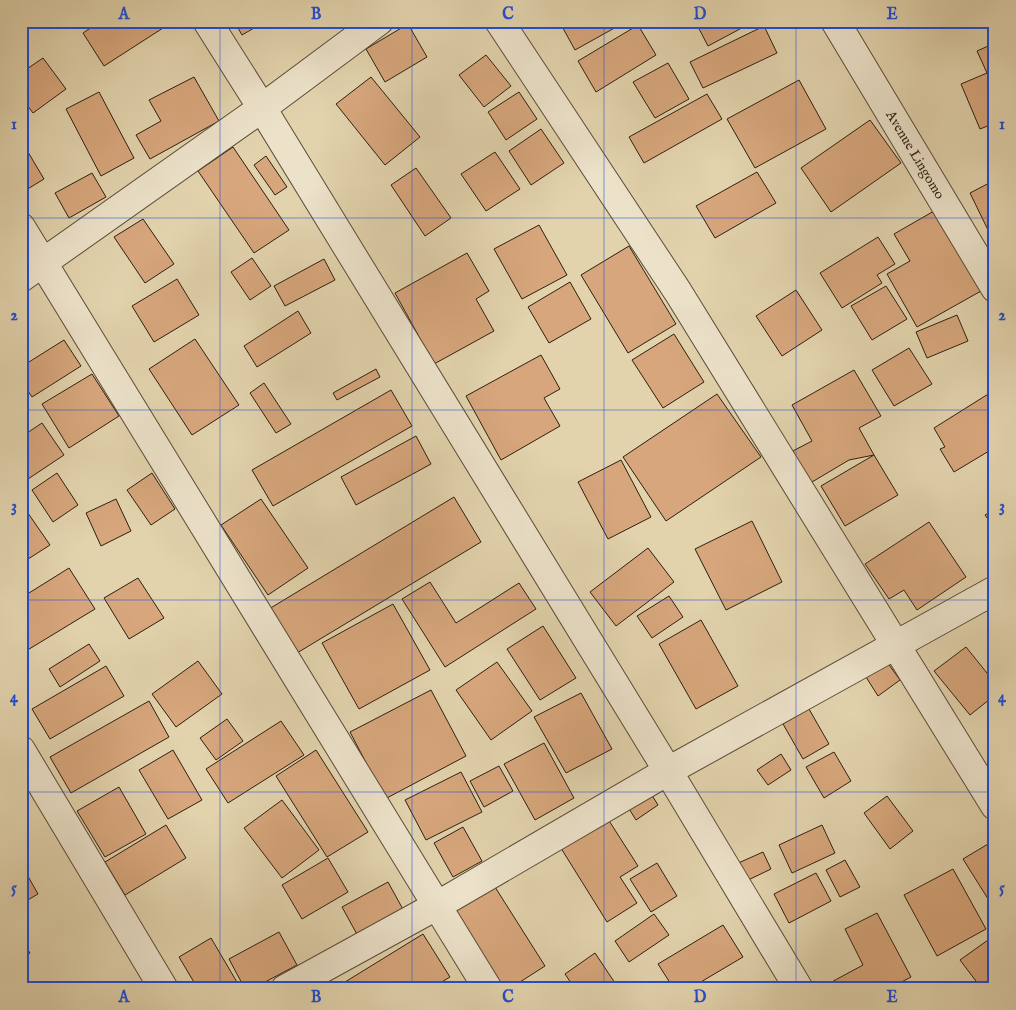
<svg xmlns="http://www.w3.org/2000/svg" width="1016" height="1010" viewBox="0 0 1016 1010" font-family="'IM FELL English',serif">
	<rect width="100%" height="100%" fill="#e2d3ad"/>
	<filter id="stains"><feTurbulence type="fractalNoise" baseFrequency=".004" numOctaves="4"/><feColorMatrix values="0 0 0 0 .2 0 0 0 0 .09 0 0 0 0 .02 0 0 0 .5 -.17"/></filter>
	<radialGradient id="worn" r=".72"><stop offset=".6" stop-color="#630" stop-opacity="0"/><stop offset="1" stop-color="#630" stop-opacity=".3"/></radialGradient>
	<g fill="#d7a67c" stroke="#2e1f10">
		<path d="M101 21H158L163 28 104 66 83 33Z"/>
		<path d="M234 21H266L242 35Z"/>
		<path d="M559 21H627L575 50Z"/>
		<path d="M695 21H753V22L708 46Z"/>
		<path d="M902 21H919L907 29Z"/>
		<path d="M408 24 427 57 385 82 366 49Z"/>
		<path d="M638 25 656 55 596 92 578 61Z"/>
		<path d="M764 26 777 53 703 88 690 62Z"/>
		<path d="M995 43V123L980 129 961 84 987 73 977 51Z"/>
		<path d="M486 55 511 86 484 107 459 75Z"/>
		<path d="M43 58 66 89 33 113 21 97V73Z"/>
		<path d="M668 63 689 99 655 118 633 82Z"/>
		<path d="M194 77 219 121 150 159 136 135 161 121 149 100Z"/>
		<path d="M371 77 420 137 385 165 336 104Z"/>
		<path d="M799 80 826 129 755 168 727 119Z"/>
		<path d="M99 92 134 158 101 176 66 109Z"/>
		<path d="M519 92 537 119 506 140 488 112Z"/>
		<path d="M707 94 722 119 644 163 629 137Z"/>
		<path d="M870 120 901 163 831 212 801 168Z"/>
		<path d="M541 129 564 163 531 185 509 151Z"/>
		<path d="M22 142 44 179 21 193V142Z"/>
		<path d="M233 147 289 230 254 253 198 171Z"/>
		<path d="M495 152 520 189 486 211 461 174Z"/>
		<path d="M266 156 287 187 275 195 254 165Z"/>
		<path d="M416 168 451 218 425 236 391 185Z"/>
		<path d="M757 172 776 203 715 238 696 206Z"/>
		<path d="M92 173 106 197 69 218 55 193Z"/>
		<path d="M995 180V229L989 232 970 193Z"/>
		<path d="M934 211 981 291 917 327 887 274 910 261 894 234Z"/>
		<path d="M143 219 174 264 145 283 114 237Z"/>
		<path d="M539 225 567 275 522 299 494 249Z"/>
		<path d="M878 237 895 264 877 275 882 283 842 308 820 273Z"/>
		<path d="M629 246 676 324 628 353 581 275Z"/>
		<path d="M467 253 489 291 476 299 494 331 434 364 395 293Z"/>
		<path d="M252 258 271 286 250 300 231 272Z"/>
		<path d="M324 259 335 280 285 306 274 286Z"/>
		<path d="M177 279 199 315 154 342 132 306Z"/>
		<path d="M570 282 591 319 549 343 528 307Z"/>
		<path d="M886 286 907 319 872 340 851 306Z"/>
		<path d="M796 290 822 330 782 356 756 316Z"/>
		<path d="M298 311 311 333 257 367 244 346Z"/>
		<path d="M957 315 968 341 927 358 916 332Z"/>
		<path d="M674 334 704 382 663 408 632 360Z"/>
		<path d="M195 339 239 405 192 435 149 369Z"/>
		<path d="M64 340 81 366 32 397 21 381V367Z"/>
		<path d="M909 348 932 384 894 406 872 370Z"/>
		<path d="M541 355 560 389 544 398 560 426 501 460 466 396Z"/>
		<path d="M376 369 380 377 337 400 333 393Z"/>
		<path d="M854 370 881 416 859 428 874 455 849 460 807 485 789 453 812 441 792 405Z"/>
		<path d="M92 374 119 416 69 448 42 404Z"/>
		<path d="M264 383 291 424 276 433 250 393Z"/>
		<path d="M391 390 412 426 273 506 252 470Z"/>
		<path d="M993 391 995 394V461L989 451 954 472 940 449 945 447 934 428Z"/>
		<path d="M717 394 761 457 666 521 623 457Z"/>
		<path d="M21 399 29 410 21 416Z"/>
		<path d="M42 423 64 455 28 479 21 469V437Z"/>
		<path d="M416 436 431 464 356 505 341 477Z"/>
		<path d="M874 455 898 495 845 526 821 486Z"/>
		<path d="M621 460 651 517 608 539 578 482Z"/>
		<path d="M57 473 78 505 53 522 32 490Z"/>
		<path d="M152 473 175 509 151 525 127 490Z"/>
		<path d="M454 497 481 542 292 656 264 612Z"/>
		<path d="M116 499 131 531 101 546 86 513Z"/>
		<path d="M261 499 308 568 268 595 221 525Z"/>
		<path d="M21 503 50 545 25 561 21 555Z"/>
		<path d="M995 509V529L985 515Z"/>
		<path d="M752 521 782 582 726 610 695 549Z"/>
		<path d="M929 522 966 577 917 610 904 590 889 599 865 564Z"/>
		<path d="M648 548 674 582 616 626 590 592Z"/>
		<path d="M69 568 95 609 21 654V598Z"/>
		<path d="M138 578 164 618 129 639 104 598Z"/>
		<path d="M430 582 456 623 519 583 536 609 445 667 402 599Z"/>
		<path d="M669 596 683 617 652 638 637 616Z"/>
		<path d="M393 604 430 670 359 709 322 643Z"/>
		<path d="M995 612V626L988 616Z"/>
		<path d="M701 620 738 686 696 709 659 644Z"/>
		<path d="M543 626 576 678 540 700 507 649Z"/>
		<path d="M89 644 100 661 60 687 49 669Z"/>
		<path d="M966 647 995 683V695L970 715 934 671Z"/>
		<path d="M198 661 222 694 176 727 152 694Z"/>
		<path d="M497 662 532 711 491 740 456 690Z"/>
		<path d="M887 662 900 680 878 696 866 677Z"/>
		<path d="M106 666 124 696 50 739 32 709Z"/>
		<path d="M431 690 466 756 385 799 350 732Z"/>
		<path d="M581 693 612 749 566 773 534 717Z"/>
		<path d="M149 701 169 737 71 793 50 757Z"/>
		<path d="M809 709 829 744 803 759 783 724Z"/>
		<path d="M227 719 243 741 216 760 200 738Z"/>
		<path d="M281 721 304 755 228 803 206 769Z"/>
		<path d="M544 743 574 798 535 820 504 764Z"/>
		<path d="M173 750 202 800 168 819 139 770Z"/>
		<path d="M316 750 368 832 327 857 276 776Z"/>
		<path d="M834 752 851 781 824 798 806 767Z"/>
		<path d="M781 754 791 770 768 785 757 770Z"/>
		<path d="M499 766 513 791 484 807 470 781Z"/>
		<path d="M461 772 482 812 426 840 405 800Z"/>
		<path d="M119 787 146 834 105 857 77 811Z"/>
		<path d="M648 789 658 805 636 820 626 804Z"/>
		<path d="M887 796 913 831 890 849 864 813Z"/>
		<path d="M282 800 319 850 282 878 244 828Z"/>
		<path d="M606 816 638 866 620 877 637 903 607 922 559 845Z"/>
		<path d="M166 825 186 858 125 895 105 862Z"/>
		<path d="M822 825 835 853 792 873 779 845Z"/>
		<path d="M463 827 482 861 453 877 434 843Z"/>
		<path d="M993 841 995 844V910L963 859Z"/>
		<path d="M763 852 771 869 742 883 734 865Z"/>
		<path d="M328 858 348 892 302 919 282 885Z"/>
		<path d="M845 860 860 887 840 897 826 870Z"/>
		<path d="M657 863 677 896 651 912 630 879Z"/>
		<path d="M21 864 38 894 21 904Z"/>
		<path d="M953 869 986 929 937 956 904 895Z"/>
		<path d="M816 873 831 901 789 923 774 894Z"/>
		<path d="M388 882 405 913 359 938 342 907Z"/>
		<path d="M495 887 545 966 509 989H499L452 913Z"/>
		<path d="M877 913 911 977 888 989H828L826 985 863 965 845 929Z"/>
		<path d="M654 914 669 935 629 962 615 941Z"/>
		<path d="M723 925 743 957 689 989H674L658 964Z"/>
		<path d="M279 932 297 965 252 989H245L229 959Z"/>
		<path d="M423 934 450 977 430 989H349L345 982Z"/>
		<path d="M995 935V983L987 989H982L960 960Z"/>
		<path d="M21 938 30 953 21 958Z"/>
		<path d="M211 938 241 989H198L179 957Z"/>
		<path d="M595 953 619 989H575L565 974Z"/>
	</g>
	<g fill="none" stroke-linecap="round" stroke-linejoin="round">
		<defs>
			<g id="minor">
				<path d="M207 21 262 108 668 771 799 989"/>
				<path d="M499 21 678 292 995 806"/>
				<path d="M835 21 995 288"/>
				<path d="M21 227 488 989"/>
				<path d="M21 278 262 108 379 21"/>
				<path d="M21 750 164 989"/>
				<path d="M285 989 438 905 668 771 995 590"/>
			</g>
		</defs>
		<use href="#minor" stroke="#5b4c37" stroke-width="30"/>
		<use href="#minor" stroke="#ece2ca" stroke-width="28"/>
	</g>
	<path fill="none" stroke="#1d4ed8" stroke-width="1" stroke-opacity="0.55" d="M220 21V989M412 21V989M604 21V989M796 21V989M21 218H995M21 410H995M21 600H995M21 792H995"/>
	<g text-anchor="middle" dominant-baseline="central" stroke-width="4.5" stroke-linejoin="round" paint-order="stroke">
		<g font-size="14" fill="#2e1f10" stroke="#ece2ca">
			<text transform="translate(915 155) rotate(59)">Avenue Lingomo</text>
		</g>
	</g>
	<rect width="1016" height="1010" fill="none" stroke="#e2d3ad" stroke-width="55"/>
	<rect x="28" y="28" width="960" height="954" fill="none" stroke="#1d4ed8" stroke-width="2"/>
	<g font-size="16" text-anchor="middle" font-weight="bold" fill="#1d4ed8">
		<text x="124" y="19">A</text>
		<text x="316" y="19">B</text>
		<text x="508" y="19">C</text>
		<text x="700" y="19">D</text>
		<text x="892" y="19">E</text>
		<text x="14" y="129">1</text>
		<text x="1002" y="129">1</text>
		<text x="14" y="320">2</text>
		<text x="1002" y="320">2</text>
		<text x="14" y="511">3</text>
		<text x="1002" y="511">3</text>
		<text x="14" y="702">4</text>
		<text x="1002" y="702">4</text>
		<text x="14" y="893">5</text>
		<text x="1002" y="893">5</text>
		<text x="124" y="1002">A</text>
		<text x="316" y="1002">B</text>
		<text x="508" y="1002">C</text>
		<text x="700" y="1002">D</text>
		<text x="892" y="1002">E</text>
	</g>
	<rect width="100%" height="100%" filter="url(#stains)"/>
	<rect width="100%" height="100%" fill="url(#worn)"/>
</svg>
